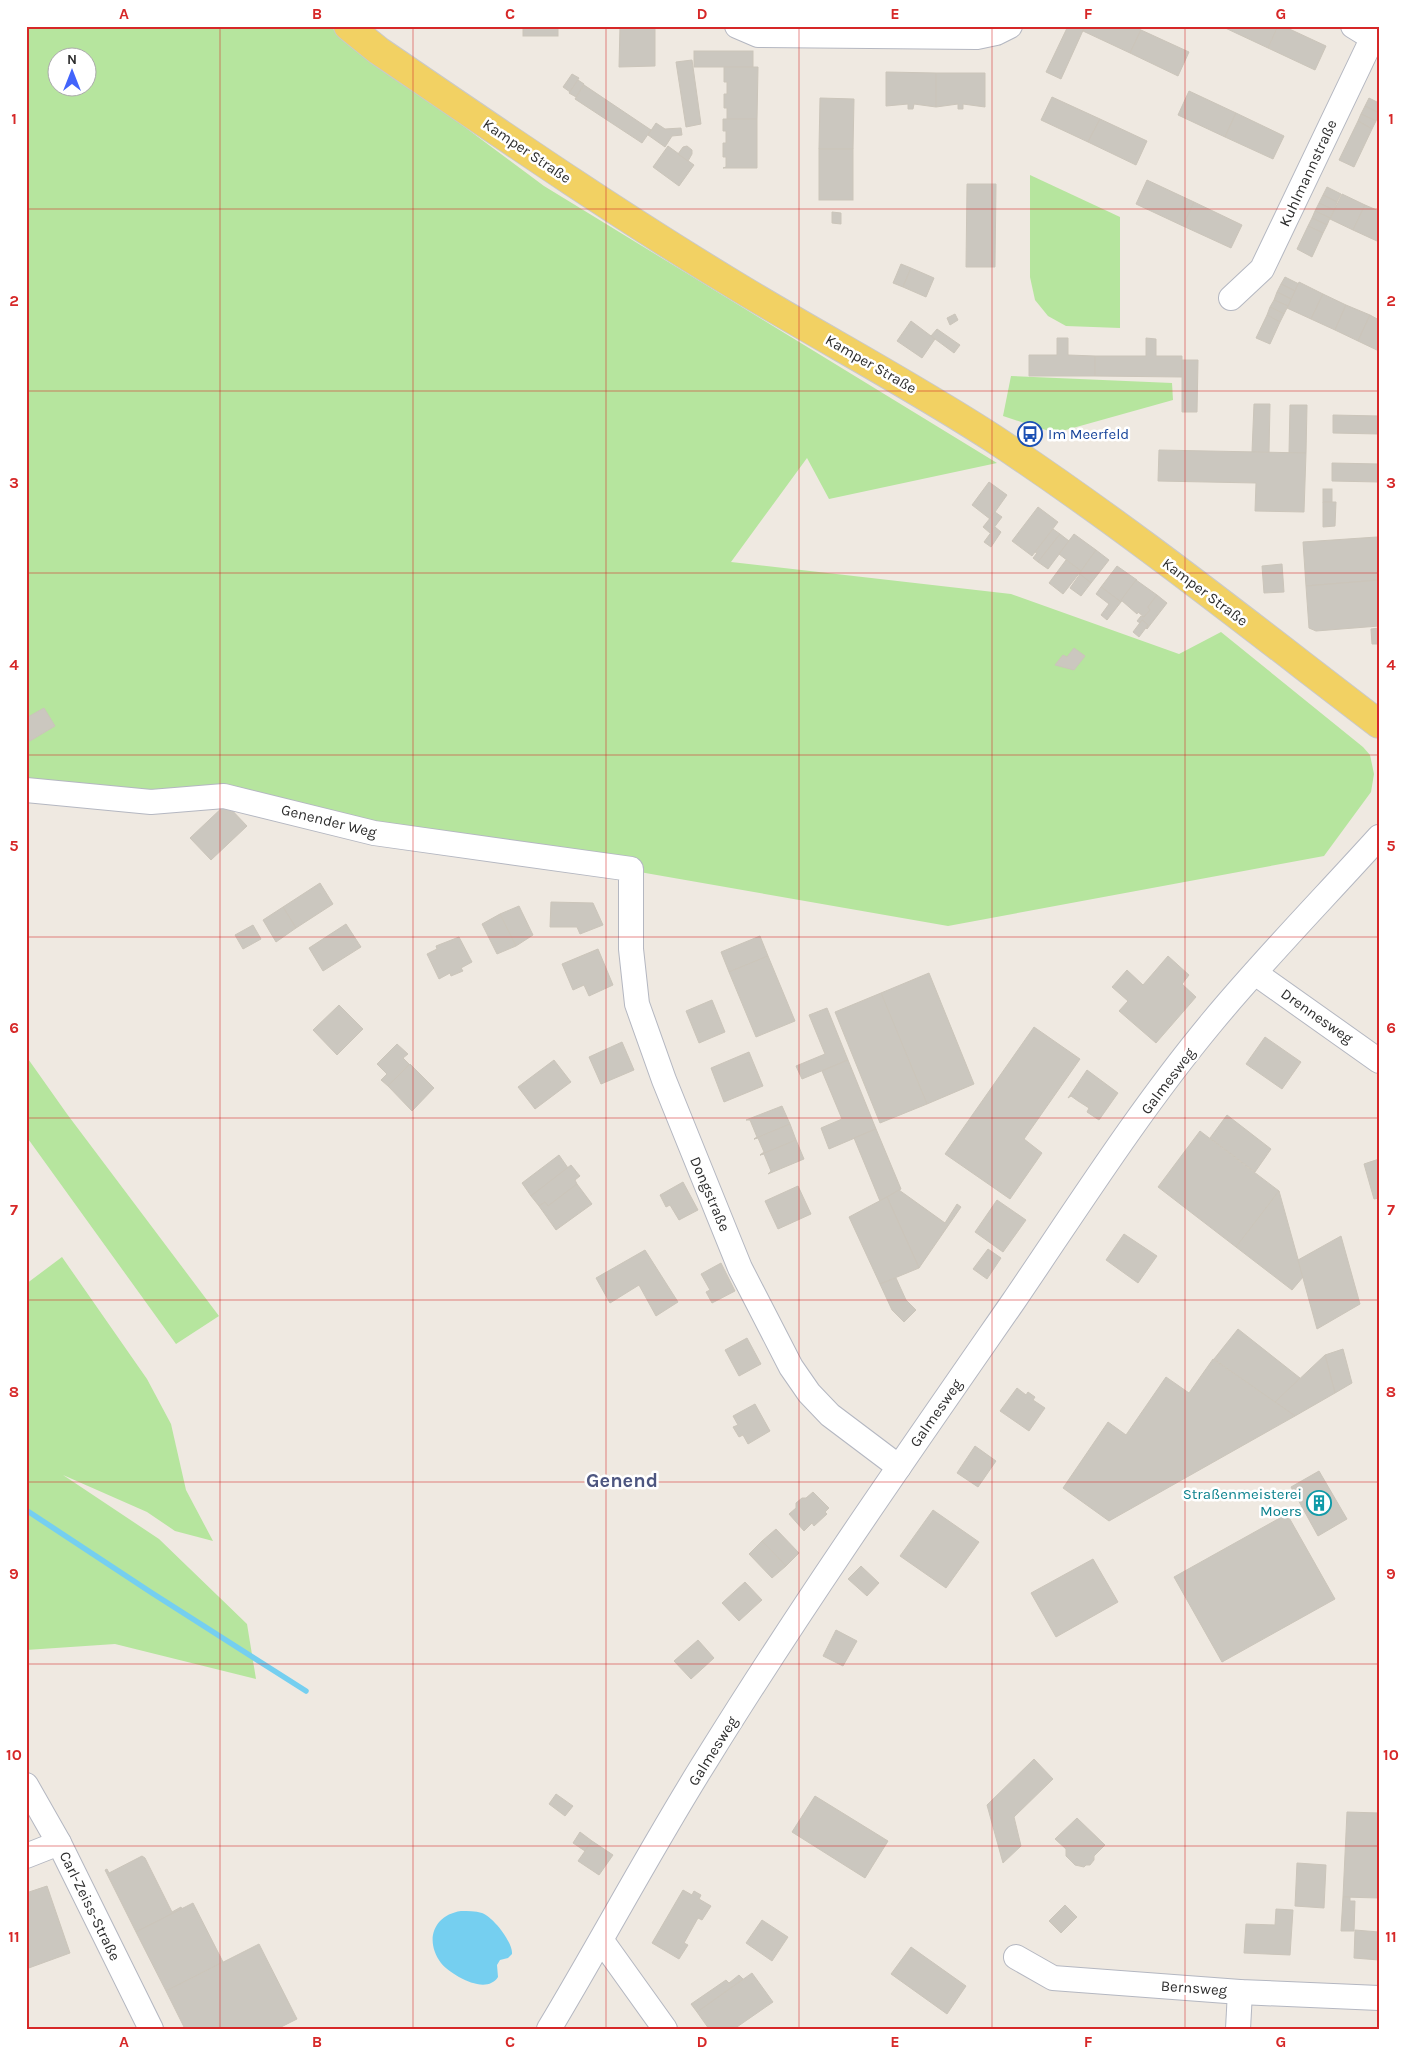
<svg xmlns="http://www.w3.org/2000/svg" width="1405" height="2055" viewBox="0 0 1405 2055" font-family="Karla,sans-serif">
	<rect width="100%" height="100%" fill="#efe9e1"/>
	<g fill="#b6e59e" fill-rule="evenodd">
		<path d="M26 26H329L544 186 997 463 829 499 807 458 731 562 1011 594 1179 654 1221 632 1363 747 1370 755 1374 774 1371 792 1324 856 948 926 571 860 224 796 26 790ZM58 58H88V88H58Z"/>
		<path d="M1030 175 1120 217V328L1066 326 1048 316 1035 300 1030 277Z"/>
		<path d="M1011 376 1172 383 1173 400 1055 433 1003 416Z"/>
		<path d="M26 1056 67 1114 219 1316 176 1344 26 1136Z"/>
		<path d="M62 1257 147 1379 171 1424 186 1490 213 1541 175 1531 147 1512 63 1475 159 1539 247 1624 256 1679 115 1644 26 1650V1284Z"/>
	</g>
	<path fill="#75cff0" d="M461 1911C468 1911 475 1911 482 1913 493 1917 513 1942 512 1954L508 1958 500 1960 497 1965 498 1977C486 1996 451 1975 441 1963 424 1940 434 1915 461 1911Z"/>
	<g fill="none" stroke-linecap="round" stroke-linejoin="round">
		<path stroke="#75cff0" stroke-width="5.5" d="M26 1510 152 1593 306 1691"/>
	</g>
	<g fill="#cbc7bf" stroke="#cbc5ba">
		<rect x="523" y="26" width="35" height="10"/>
		<path d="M620 26H655V66L619 67Z"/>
		<path d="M1068 26H1085L1061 79 1046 72Z"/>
		<path d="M1085 26H1134L1141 30 1130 53 1083 31Z"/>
		<path d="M1221 26H1278L1268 48Z"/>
		<path d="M1278 26H1283L1326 46 1315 70 1268 48Z"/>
		<path d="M1141 30 1189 52 1178 76 1130 53Z"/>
		<rect x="694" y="51" width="59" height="16"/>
		<path d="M692 60 701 124 686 127 676 62Z"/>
		<path d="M724 67H758L757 119H727V108H724V94H727V82H724Z"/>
		<path d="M886 72 936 73V107L914 104 913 109H908V104L886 106Z"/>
		<path d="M936 73H985V107L963 104V109H958V104L936 107Z"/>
		<path d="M572 74 579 78 570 92 563 87Z"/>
		<path d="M578 80 584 84 576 97 569 93Z"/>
		<path d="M584 85 651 130 642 143 575 99Z"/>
		<path d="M1189 91 1236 113 1225 137 1178 115Z"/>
		<path d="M1052 97 1100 119 1088 142 1041 120Z"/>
		<path d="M820 98 854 99 853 149H819Z"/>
		<path d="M1369 98 1379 103V113L1365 106Z"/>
		<path d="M1365 106 1379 113 1376 121 1361 114Z"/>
		<path d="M1236 113 1284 136 1273 159 1225 137Z"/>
		<path d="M1361 114 1376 121 1372 129 1358 121Z"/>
		<path d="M723 119H757V168H723L726 167V157H723V143H726V131H723Z"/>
		<path d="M1100 119 1147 141 1136 165 1088 142Z"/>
		<path d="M1358 121 1372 129 1354 167 1339 160Z"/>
		<path d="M656 123 665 129 681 128 682 135 672 136 665 147 648 135Z"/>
		<path d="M668 146 694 165 679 186 653 167Z"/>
		<path d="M687 146 692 150V154L688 161 678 154 683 147Z"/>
		<rect x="819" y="149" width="34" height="51"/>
		<path d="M1147 180 1194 202 1183 226 1136 204Z"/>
		<path d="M967 184H996L995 267H966Z"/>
		<path d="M1327 187 1341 194 1337 202 1323 195Z"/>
		<path d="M1342 194 1365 205 1353 230 1330 219Z"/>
		<path d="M1323 195 1337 202 1334 210 1319 203Z"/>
		<path d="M1194 202 1242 225 1231 248 1183 226Z"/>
		<path d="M1319 203 1334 210 1330 218 1315 211Z"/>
		<path d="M1365 205 1379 211V238L1377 241 1353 230Z"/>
		<path d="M1315 211 1330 218 1327 225 1312 218Z"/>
		<path d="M832 212 841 213V224L832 223Z"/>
		<path d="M1312 218 1327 225 1323 233 1308 226Z"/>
		<path d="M1308 226 1323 233 1312 257 1297 249Z"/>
		<path d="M901 264 911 268 903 287 893 283Z"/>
		<path d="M911 268 934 278 926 297 903 287Z"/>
		<path d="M1285 277 1299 284 1295 291 1281 284Z"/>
		<path d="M1299 282 1323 294 1311 319 1287 308Z"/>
		<path d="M1281 284 1295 291 1291 299 1277 292Z"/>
		<path d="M1277 292 1291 299 1288 306 1274 300Z"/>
		<path d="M1323 294 1346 305 1335 330 1311 319Z"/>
		<path d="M1274 300 1288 306 1284 314 1270 307Z"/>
		<path d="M1346 305 1370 315 1358 341 1335 330Z"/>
		<path d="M1270 307 1284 314 1280 322 1267 315Z"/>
		<path d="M955 314 958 320 950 325 947 318Z"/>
		<path d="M1267 315 1280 322 1270 344 1256 338Z"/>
		<path d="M1370 315 1379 320V351L1358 341Z"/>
		<path d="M911 321 935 339 922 358 897 341Z"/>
		<path d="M937 329 960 345 954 353 931 336Z"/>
		<path d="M1057 338H1068V355L1095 356V376H1029V355H1057Z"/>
		<path d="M1146 338 1156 339V356H1182V377L1095 376V356H1146Z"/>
		<path d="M1182 360H1198L1197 412H1182Z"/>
		<path d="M1254 404H1270L1269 453 1252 452Z"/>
		<path d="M1290 405H1307L1306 453H1289Z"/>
		<path d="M1333 415 1379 416V434L1333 433Z"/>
		<path d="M1159 450 1306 453 1304 512 1255 511 1256 483 1158 481Z"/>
		<path d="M1332 463 1379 464V482L1332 481Z"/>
		<path d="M989 482 1007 495 990 519 972 505Z"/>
		<rect x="1323" y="489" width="9" height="13"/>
		<path d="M1323 502H1336L1335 526 1323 527Z"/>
		<path d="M1038 507 1058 522 1032 556 1012 541Z"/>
		<path d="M995 512 1002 517 990 533 983 527Z"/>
		<path d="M995 527 1001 532 991 547 984 542Z"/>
		<path d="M1053 529 1060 534 1038 562 1033 558 1037 553 1035 552Z"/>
		<path d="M1060 534 1069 541 1048 569 1038 562Z"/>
		<path d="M1074 534 1096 550 1081 571 1059 554Z"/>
		<path d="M1377 537 1379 580 1306 586 1303 542Z"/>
		<path d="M1096 550 1109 560 1091 583 1079 574Z"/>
		<path d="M1066 560 1081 571 1063 594 1049 583Z"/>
		<path d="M1282 564 1284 592 1264 593 1262 566Z"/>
		<path d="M1117 566 1137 580 1121 602 1101 587Z"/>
		<path d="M1080 574 1091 583 1081 596 1070 588Z"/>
		<path d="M1136 580 1157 595 1148 607 1150 610 1144 617 1138 612 1137 614 1121 600Z"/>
		<path d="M1379 580V626L1316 631 1309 628 1306 586Z"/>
		<path d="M1101 587 1121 602 1107 620 1101 615 1109 604 1096 594Z"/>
		<path d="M1157 595 1167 603 1147 629 1146 628 1148 625 1142 620 1140 623 1137 621 1141 616 1144 617 1150 610 1148 607Z"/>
		<path d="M1142 620 1148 625 1139 637 1133 632Z"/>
		<path d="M1379 628V644H1372L1371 629Z"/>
		<path d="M1074 648 1085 656 1074 670 1055 665 1063 655 1067 657Z"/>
		<path d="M44 708 55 726 30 741 26 734V718Z"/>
		<path d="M226 804 247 826 211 860 190 838Z"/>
		<path d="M320 883 333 904 296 928 283 907Z"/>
		<path d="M551 902 593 903 603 925 580 934 577 927H550Z"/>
		<path d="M519 906 533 935 516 946 500 914Z"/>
		<path d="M283 907 296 928 276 942 263 920Z"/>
		<path d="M500 914 516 946 497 954 482 924Z"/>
		<path d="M346 924 361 947 323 971 309 948Z"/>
		<path d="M253 925 261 939 243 949 235 935Z"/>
		<path d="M760 936 768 956 729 972 721 952Z"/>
		<path d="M459 937 472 962 461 968 463 971 451 976 450 973 439 979 427 954 437 949 436 946Z"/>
		<path d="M598 949 613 985 589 996 584 985 573 990 562 964Z"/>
		<path d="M768 956 795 1021 756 1037 729 972Z"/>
		<path d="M1168 956 1189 975 1182 984 1196 997 1156 1043 1119 1011 1128 1001 1112 987 1127 970 1143 985Z"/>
		<path d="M929 973 974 1084 927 1104 881 993Z"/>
		<path d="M881 993 927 1104 880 1123 835 1012Z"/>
		<path d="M712 1000 725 1032 699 1043 686 1011Z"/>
		<path d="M339 1005 363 1029 337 1055 313 1030Z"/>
		<path d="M827 1008 848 1060 802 1079 796 1066 825 1054 809 1015Z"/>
		<path d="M1034 1027 1080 1059 1024 1139 1042 1153 1010 1199 945 1154Z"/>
		<path d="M1265 1037 1301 1062 1282 1089 1246 1064Z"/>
		<path d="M622 1042 634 1070 601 1084 589 1057Z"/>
		<path d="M397 1044 408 1054 403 1058 409 1064 388 1086 381 1080 387 1074 377 1064Z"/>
		<path d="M749 1052 763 1086 724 1102 711 1068Z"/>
		<path d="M554 1060 571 1082 535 1109 518 1087Z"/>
		<path d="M848 1060 876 1129 829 1149 821 1128 842 1119 822 1071Z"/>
		<path d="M410 1064 434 1088 412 1111 388 1086Z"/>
		<path d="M1087 1070 1118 1093 1099 1120 1087 1112 1089 1108 1078 1101 1071 1096 1068 1098Z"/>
		<path d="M782 1106 790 1124 754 1139 757 1137 750 1120H746Z"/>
		<path d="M1227 1115 1271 1149 1255 1172 1210 1138Z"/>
		<path d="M790 1124 796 1140 760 1155 764 1152 758 1138 754 1139Z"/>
		<path d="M876 1129 901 1189 880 1201 854 1138Z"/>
		<path d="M1200 1131 1279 1191 1236 1247 1158 1187Z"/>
		<path d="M796 1140 804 1159 768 1174 771 1171 764 1154 760 1155Z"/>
		<path d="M559 1155 568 1168 531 1196 522 1183Z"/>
		<path d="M1379 1159V1198L1374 1199 1364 1164Z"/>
		<path d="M571 1165 580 1176 575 1180 577 1184 548 1206 545 1202 539 1206 531 1196Z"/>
		<path d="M683 1182 698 1210 679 1220 670 1205 666 1207 660 1195Z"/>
		<path d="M577 1184 592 1204 556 1230 539 1206 545 1202 548 1206Z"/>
		<path d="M798 1186 811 1214 778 1229 765 1201Z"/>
		<path d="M899 1190 945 1223 957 1204 961 1207 919 1268 887 1197Z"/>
		<path d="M1279 1191 1303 1277 1292 1290 1236 1247Z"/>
		<path d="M887 1197 919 1268 880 1284 849 1217Z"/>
		<path d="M997 1200 1026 1220 1003 1252 975 1232Z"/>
		<path d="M1124 1234 1157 1256 1138 1283 1106 1260Z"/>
		<path d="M1341 1236 1360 1304 1317 1329 1298 1260Z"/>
		<path d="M988 1249 1001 1258 987 1279 973 1269Z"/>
		<path d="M645 1250 678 1302 656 1316 639 1285 610 1303 596 1278Z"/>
		<path d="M721 1263 735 1291 712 1303 706 1292 710 1290 701 1274Z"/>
		<path d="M896 1278 906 1300 916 1310 904 1322 892 1310 880 1284Z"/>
		<path d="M1238 1329 1300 1378 1275 1402 1214 1359Z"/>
		<path d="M747 1338 761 1364 739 1376 725 1350Z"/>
		<path d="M1343 1349 1352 1383 1335 1393 1325 1355Z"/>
		<path d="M1325 1355 1335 1393 1295 1416 1275 1402Z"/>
		<path d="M1213 1359 1295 1416 1109 1521 1063 1488 1108 1422 1126 1435 1166 1377 1189 1393Z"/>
		<path d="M1017 1388 1026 1395 1028 1392 1035 1397 1033 1400 1045 1408 1029 1431 1000 1411Z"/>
		<path d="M755 1404 770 1431 748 1444 743 1435 739 1437 733 1427 738 1425 733 1416Z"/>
		<path d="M975 1446 996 1461 978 1487 957 1473Z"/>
		<path d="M1319 1471 1347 1519 1318 1536 1291 1487Z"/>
		<path d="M813 1492 829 1508 825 1512 827 1514 814 1526 812 1523 804 1531 789 1514 796 1508V1503L802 1498H806Z"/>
		<path d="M933 1510 979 1542 946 1588 900 1556Z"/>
		<path d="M1287 1514 1335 1599 1222 1662 1174 1577Z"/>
		<path d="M776 1529 799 1553 786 1566 762 1541Z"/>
		<path d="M762 1541 786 1566 772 1578 749 1554Z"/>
		<path d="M1093 1559 1118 1602 1056 1637 1031 1593Z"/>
		<path d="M861 1566 879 1583 867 1596 848 1579Z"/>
		<path d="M745 1582 762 1600 739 1621 722 1603Z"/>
		<path d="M836 1630 857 1641 843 1666 823 1656Z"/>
		<path d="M698 1640 714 1658 691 1679 674 1661Z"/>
		<path d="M1034 1759 1053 1779 1014 1817 1021 1846 1003 1863 987 1805Z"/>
		<path d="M556 1794 573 1806 565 1816 549 1804Z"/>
		<path d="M815 1796 888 1841 865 1878 792 1832Z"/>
		<path d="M1347 1812 1379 1813V1898L1343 1897Z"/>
		<path d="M1077 1818 1105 1845 1094 1856V1860L1090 1865H1086L1084 1867 1075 1865 1066 1856V1849L1055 1839Z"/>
		<path d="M580 1832 592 1841 585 1851 573 1843Z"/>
		<path d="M592 1841 613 1855 599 1875 578 1861Z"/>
		<path d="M142 1856 145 1858 172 1912 181 1907 182 1909 136 1932 105 1870 107 1869 109 1873Z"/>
		<path d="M1297 1863 1326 1865 1324 1908 1295 1906Z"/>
		<path d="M47 1886 70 1953 26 1969V1893Z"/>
		<path d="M683 1890 692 1895 694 1891 701 1895 699 1899 711 1906 702 1920 698 1918 684 1943 688 1945 679 1959 652 1943Z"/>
		<path d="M1343 1897H1350V1901H1355L1354 1931H1341Z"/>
		<path d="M193 1903 223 1962 166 1991 136 1932Z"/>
		<path d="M1065 1905 1077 1917 1061 1933 1049 1921Z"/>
		<path d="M1276 1909 1293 1910 1290 1955 1244 1953 1246 1924 1275 1925Z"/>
		<path d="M762 1920 788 1937 772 1961 746 1943Z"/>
		<path d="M1355 1930 1379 1932V1960L1354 1958Z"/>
		<path d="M259 1944 297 2019 277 2029H185L166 1991Z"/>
		<path d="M911 1947 966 1986 947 2014 891 1974Z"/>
		<path d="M752 1973 773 2002 734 2029H709L697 2012Z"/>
		<path d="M739 1975 743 1979 697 2012 691 2004 726 1980 729 1983Z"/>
	</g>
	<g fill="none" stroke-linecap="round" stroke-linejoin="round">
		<defs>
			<g id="minor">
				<path d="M737 26 758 35 977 37 996 33 1010 26"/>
				<path d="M1353 26 1379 42"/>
				<path d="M1231 298 1262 269 1372 39"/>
				<path d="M26 790 151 802 224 796 374 833 631 869V949L637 1004 664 1080 740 1268 791 1367 809 1393 830 1415 899 1467"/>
				<path d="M1255 973 1379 1061"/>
				<path d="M26 1785 59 1843 151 2029"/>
				<path d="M26 1856 59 1843"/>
				<path d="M602 1941 665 2029"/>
				<path d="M1016 1957 1053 1978 1240 1992 1379 1998"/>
				<path d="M549 2029C603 1939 652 1846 708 1757 804 1602 909 1452 1013 1302 1077 1208 1139 1110 1212 1022 1265 958 1323 899 1379 837"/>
				<path d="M1238 2029 1240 1992"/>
			</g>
			<path id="major" d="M348 26 379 51C495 130 609 209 728 281 816 335 908 383 994 439 1127 527 1252 627 1379 724"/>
		</defs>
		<use href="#minor" stroke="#b4b7c1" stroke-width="26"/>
		<use href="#major" stroke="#c9c9c9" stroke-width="30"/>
		<use href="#minor" stroke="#fff" stroke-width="24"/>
		<use href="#major" stroke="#f2d163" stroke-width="28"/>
	</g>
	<path fill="none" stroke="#d62828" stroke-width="1" stroke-opacity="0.55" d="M220 26V2029M413 26V2029M606 26V2029M799 26V2029M992 26V2029M1185 26V2029M26 209H1379M26 391H1379M26 573H1379M26 755H1379M26 937H1379M26 1118H1379M26 1300H1379M26 1482H1379M26 1664H1379M26 1846H1379"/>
	<defs>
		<symbol id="bus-ring" viewBox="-11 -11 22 22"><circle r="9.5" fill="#fff" stroke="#1a4fb4" stroke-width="1.5"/><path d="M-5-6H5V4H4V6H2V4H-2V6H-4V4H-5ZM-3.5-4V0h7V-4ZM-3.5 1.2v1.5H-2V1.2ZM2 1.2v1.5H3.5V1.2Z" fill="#1a4fb4"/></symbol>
		<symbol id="building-ring" viewBox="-11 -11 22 22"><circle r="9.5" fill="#fff" stroke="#0f9aa8" stroke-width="1.5"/><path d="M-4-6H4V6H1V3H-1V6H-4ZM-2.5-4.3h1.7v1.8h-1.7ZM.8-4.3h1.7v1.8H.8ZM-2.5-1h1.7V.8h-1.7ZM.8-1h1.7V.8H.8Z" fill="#0f9aa8"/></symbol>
	</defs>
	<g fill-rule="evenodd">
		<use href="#bus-ring" x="1016" y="420" width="28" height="28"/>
		<use href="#building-ring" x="1305" y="1489" width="28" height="28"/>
	</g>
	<g text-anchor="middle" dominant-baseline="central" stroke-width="5" stroke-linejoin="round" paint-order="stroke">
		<g font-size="15" fill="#2e2e2e" stroke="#fff">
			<text transform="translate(527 151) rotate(34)">Kamper Straße</text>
			<text transform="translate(1308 173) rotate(-65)">Kuhlmannstraße</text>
			<text transform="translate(871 364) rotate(30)">Kamper Straße</text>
			<text transform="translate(1205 592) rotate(37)">Kamper Straße</text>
			<text transform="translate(329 821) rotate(14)">Genender Weg</text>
			<text transform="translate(1317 1016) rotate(35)">Drennesweg</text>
			<text transform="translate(1168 1081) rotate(-53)">Galmesweg</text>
			<text transform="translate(710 1194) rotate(67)">Dongstraße</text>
			<text transform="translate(936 1413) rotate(-55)">Galmesweg</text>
			<text transform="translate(713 1751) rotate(-58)">Galmesweg</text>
			<text transform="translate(90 1906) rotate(64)">Carl-Zeiss-Straße</text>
			<text transform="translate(1194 1988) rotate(4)">Bernsweg</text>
		</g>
		<g font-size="15" fill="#164399" stroke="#fff" text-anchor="start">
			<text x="1048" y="434">Im Meerfeld</text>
		</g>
		<g font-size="15" fill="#0d838f" stroke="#fff" text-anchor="end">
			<text x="1302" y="1494">Straßenmeisterei<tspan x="1302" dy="17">Moers</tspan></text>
		</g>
		<g font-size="20" font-weight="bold" fill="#4d5680" stroke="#fff">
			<text x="622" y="1480">Genend</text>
		</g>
	</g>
	<rect width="1405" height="2055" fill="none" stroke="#ffffff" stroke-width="55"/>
	<g transform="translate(72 72)"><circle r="24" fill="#ffffff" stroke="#ababab"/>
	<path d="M0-4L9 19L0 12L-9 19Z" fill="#4264fb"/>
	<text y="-8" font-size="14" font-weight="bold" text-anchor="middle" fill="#2e2e2e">N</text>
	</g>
	<rect x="28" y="28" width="1350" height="2000" fill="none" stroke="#d62828" stroke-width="2"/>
	<g font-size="16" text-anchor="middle" font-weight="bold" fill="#d62828">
		<text x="124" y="19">A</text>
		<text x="317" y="19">B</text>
		<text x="510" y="19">C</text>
		<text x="702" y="19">D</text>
		<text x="895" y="19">E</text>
		<text x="1088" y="19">F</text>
		<text x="1281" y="19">G</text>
		<text x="14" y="124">1</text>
		<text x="1391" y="124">1</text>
		<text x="14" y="306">2</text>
		<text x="1391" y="306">2</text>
		<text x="14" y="488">3</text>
		<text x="1391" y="488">3</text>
		<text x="14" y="670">4</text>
		<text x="1391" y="670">4</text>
		<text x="14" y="851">5</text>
		<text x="1391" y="851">5</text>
		<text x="14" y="1033">6</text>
		<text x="1391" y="1033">6</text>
		<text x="14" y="1215">7</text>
		<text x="1391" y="1215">7</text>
		<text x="14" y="1397">8</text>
		<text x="1391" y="1397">8</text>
		<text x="14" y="1579">9</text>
		<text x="1391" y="1579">9</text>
		<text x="14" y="1760">10</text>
		<text x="1391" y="1760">10</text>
		<text x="14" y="1942">11</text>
		<text x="1391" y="1942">11</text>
		<text x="124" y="2047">A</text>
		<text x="317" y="2047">B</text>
		<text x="510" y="2047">C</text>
		<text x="702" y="2047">D</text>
		<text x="895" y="2047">E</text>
		<text x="1088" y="2047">F</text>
		<text x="1281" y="2047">G</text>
	</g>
</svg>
